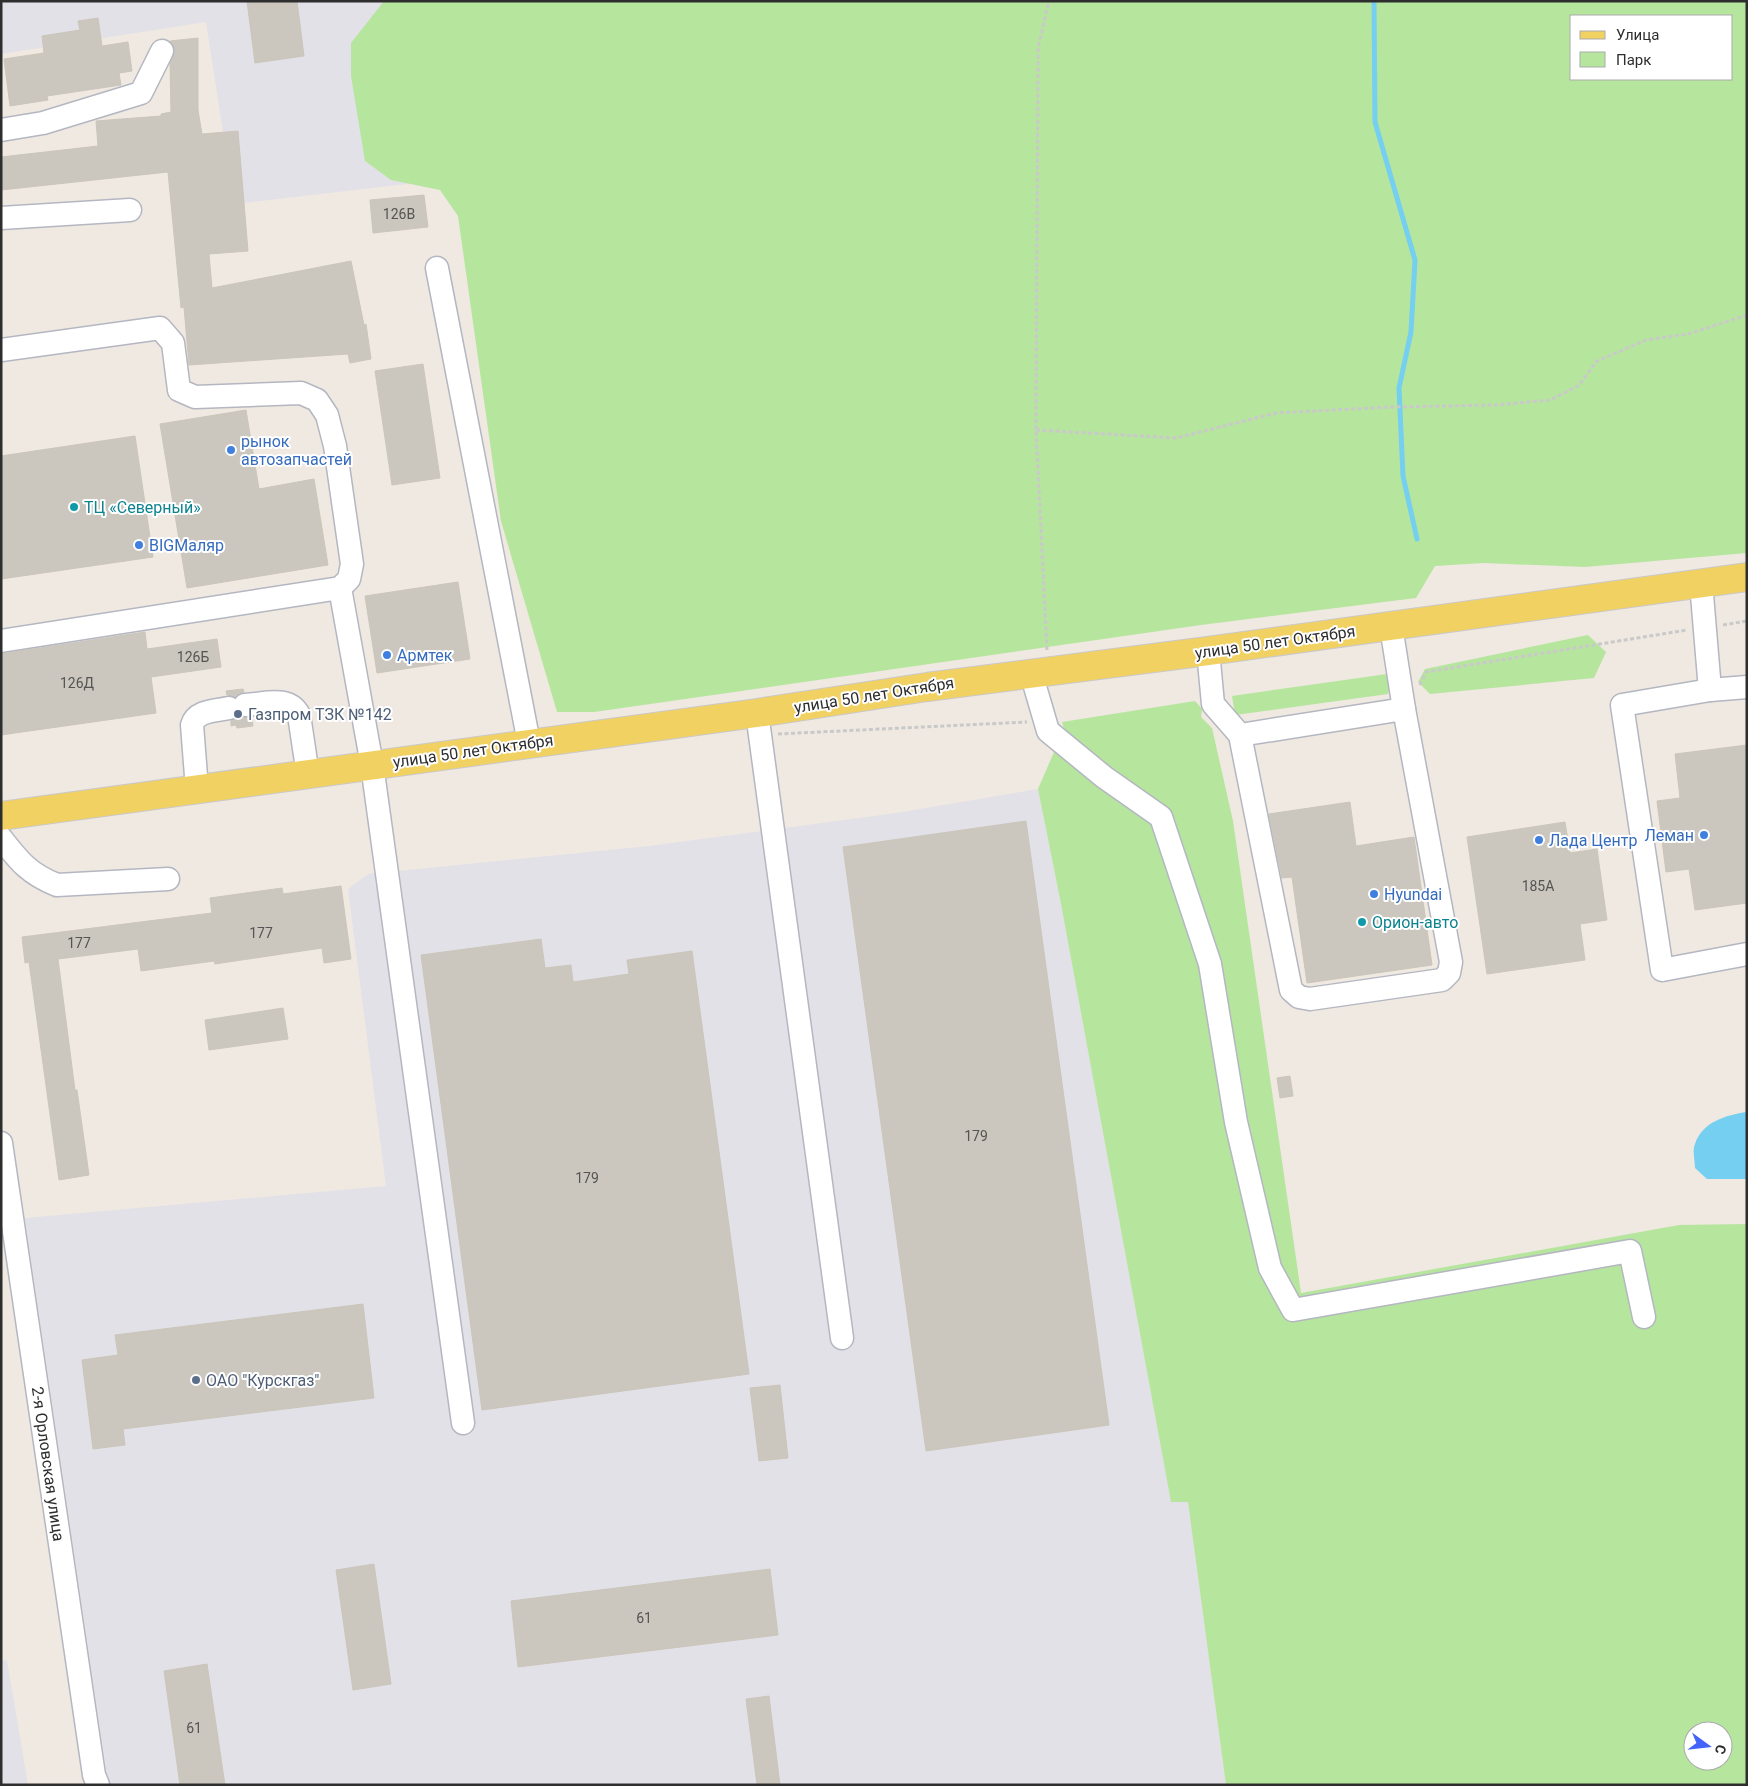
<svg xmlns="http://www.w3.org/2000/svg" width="1748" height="1786" viewBox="0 0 1748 1786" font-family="Roboto,sans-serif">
	<rect width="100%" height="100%" fill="#efe9e1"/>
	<g fill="#e3e1e8">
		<path d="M1 1H433L467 182 407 184 234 204 206 22 1 54Z"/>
		<path d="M1038 789 1061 904 1171 1501H1188L1226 1785H110L107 1775 25 1218 386 1186 348 889 368 874 649 846 896 813Z"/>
		<path d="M7 1660 28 1785H1V1661Z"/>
	</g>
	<g fill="#b6e59e" fill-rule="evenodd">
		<path d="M384 1H1747V553L1585 567 1483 563 1435 566 1416 598 1201 625 594 712H557L501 521 458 216 440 190 391 180 365 161 351 76V43ZM1572 16H1732V79H1572Z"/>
		<path d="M1588 635 1606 652 1594 678 1430 694 1418 682 1425 669Z"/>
		<path d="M1387 674 1390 684 1388 694 1235 715 1232 696Z"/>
		<path d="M1195 701 1202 709 1201 717 1212 728 1233 821 1301 1293 1679 1225 1747 1224V1785H1226L1188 1502H1171L1061 904 1038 789 1064 729 1062 722ZM1693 1731H1723V1761H1693Z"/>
	</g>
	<path fill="#75cff0" d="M1747 1112V1179H1707L1695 1168C1695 1160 1692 1150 1695 1144 1702 1122 1726 1115 1747 1112Z"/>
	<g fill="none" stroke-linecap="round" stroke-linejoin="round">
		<path stroke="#75cff0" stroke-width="5" d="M1374 1 1375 122 1415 260 1411 332 1399 388 1403 476 1417 539"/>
	</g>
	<g fill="#cbc7bf" stroke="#cbc5ba">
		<path d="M247 1H297L304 56 255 63Z"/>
		<path d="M98 18 102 46 128 42 132 71 119 73 121 85 47 96 48 100 10 106 4 59 44 53 42 36 80 30 78 21Z"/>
		<path d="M198 38V110L202 134 238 131 248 251 209 254 212 288 351 261 364 325 366 324 371 359 350 363 348 354 189 365 184 307 181 308 168 172 1 190V157L98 146 96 121 161 116V114L171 112 170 64 175 51 170 41Z"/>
		<path d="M424 195 428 227 373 233 370 200Z"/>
		<path d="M423 364 440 478 392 485 375 371Z"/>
		<path d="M246 410 259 489 314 479 328 565 187 588 160 424Z"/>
		<path d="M135 436 153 557 1 579V456Z"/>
		<path d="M458 582 470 659 377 673 365 596Z"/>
		<path d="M145 632 147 649 217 639 221 667 151 677 156 713 1 735V654Z"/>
		<path d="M243 689 244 692 235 697 227 695 226 691Z"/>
		<path d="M239 716 252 718 253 726 237 728 236 725 231 726V721Z"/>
		<path d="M1747 745V903L1695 910 1689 869 1666 872 1657 801 1680 798 1675 754Z"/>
		<path d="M1350 802 1356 846 1414 837 1432 965 1307 983 1292 877 1282 878 1269 814Z"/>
		<path d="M1026 821 1109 1425 926 1451 843 847Z"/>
		<path d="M1565 822 1570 853 1597 849 1607 920 1580 924 1585 960 1487 974 1467 837Z"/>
		<path d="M341 886 351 959 324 963 322 948 215 964 214 961 141 971 138 949 58 959 75 1090H77L89 1175 59 1180 29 962 25 963 22 937 212 913 210 898 282 888 283 894Z"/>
		<path d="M541 939 545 968 571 965 573 982 629 974 627 960 692 951 749 1374 482 1410 421 955Z"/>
		<path d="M283 1008 288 1039 209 1050 205 1020Z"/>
		<path d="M1290 1076 1293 1096 1280 1098 1277 1078Z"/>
		<path d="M363 1304 374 1398 123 1429 125 1445 93 1449 82 1360 118 1355 115 1335Z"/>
		<path d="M780 1385 788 1458 759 1461 750 1388Z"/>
		<path d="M374 1564 391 1684 353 1690 336 1570Z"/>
		<path d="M770 1569 778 1635 518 1667 511 1601Z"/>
		<path d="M207 1664 225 1785H180L164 1671Z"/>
		<path d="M769 1696 780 1785H757L746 1699Z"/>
	</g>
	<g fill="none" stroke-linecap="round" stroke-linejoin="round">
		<defs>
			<g id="minor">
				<path d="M1 130 43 123 141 93 162 51"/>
				<path d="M1 218 130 210"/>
				<path d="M437 268 529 743"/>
				<path d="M1 350 160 328 173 343 179 390 195 397 301 393 317 400 327 415 335 446 352 564 349 579 340 588 1 641"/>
				<path d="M1701 583 1710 690"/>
				<path d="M340 588 372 765 463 1423"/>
				<path d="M1208 651 1213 704 1240 735 1291 990 1299 997 1310 999 1442 980 1449 973 1451 962 1404 709 1391 626"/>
				<path d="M1031 673 1048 731 1104 777 1161 817 1210 964 1236 1122 1270 1268 1293 1310 1630 1251 1644 1317"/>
				<path d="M1747 687 1710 690 1622 705 1662 970 1747 954"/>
				<path d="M245 705C265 704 289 695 299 715L308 775"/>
				<path d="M757 713 842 1338"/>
				<path d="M1240 735 1404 709"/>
				<path d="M197 789 192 725C196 710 216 711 229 708"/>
				<path d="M1 838C19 861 29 874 57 885L168 879"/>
				<path d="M1 1143 94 1775 98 1785"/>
			</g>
			<path id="major" d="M1 816 757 713 927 687 1208 651 1747 577"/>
		</defs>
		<use href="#minor" stroke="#b4b7c1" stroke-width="25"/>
		<use href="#major" stroke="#c9c9c9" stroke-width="30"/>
		<g stroke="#c9c9c9" stroke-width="3" stroke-dasharray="4 2.5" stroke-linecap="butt">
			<path d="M1036 430 1176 438 1276 413 1392 407 1496 405 1550 400 1578 386 1597 361 1646 340 1688 334 1747 315"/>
			<path d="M1723 625 1747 621"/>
			<path d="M1047 650 1036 430 1038 48 1049 1"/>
			<path d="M1420 685 1426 672 1687 630"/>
			<path d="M778 734 1027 722"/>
		</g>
		<use href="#minor" stroke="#fff" stroke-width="22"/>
		<use href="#major" stroke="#f2d163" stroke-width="28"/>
	</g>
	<g fill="#3f7fe0" stroke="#fff" stroke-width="2">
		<circle cx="231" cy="450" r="5"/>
		<circle cx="139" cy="545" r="5"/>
		<circle cx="387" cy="655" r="5"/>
		<circle cx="1704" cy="835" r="5"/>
		<circle cx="1539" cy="840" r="5"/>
		<circle cx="1374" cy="894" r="5"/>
	</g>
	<g fill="#0f9aa8" stroke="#fff" stroke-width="2">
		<circle cx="74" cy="507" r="5"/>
		<circle cx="1362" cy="922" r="5"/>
	</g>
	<g fill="#5c6f8a" stroke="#fff" stroke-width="2">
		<circle cx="238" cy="714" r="5"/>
		<circle cx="196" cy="1380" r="5"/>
	</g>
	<g text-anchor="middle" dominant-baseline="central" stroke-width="4" stroke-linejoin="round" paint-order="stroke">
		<g font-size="14" fill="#555452">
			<text x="399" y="214">126В</text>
			<text x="193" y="657">126Б</text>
			<text x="77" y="683">126Д</text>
			<text x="1538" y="886">185А</text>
			<text x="261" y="933">177</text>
			<text x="79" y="943">177</text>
			<text x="976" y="1136">179</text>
			<text x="587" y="1178">179</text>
			<text x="644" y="1618">61</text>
			<text x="194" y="1728">61</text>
		</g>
		<g font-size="16" fill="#366cbe" stroke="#fff" text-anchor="start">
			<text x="241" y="441">рынок<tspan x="241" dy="18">автозапчастей</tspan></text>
			<text x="149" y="545">BIGМаляр</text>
			<text x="397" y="655">Армтек</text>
			<text x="1694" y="835" text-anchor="end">Леман</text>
			<text x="1549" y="840">Лада Центр</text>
			<text x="1384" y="894">Hyundai</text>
		</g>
		<g font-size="16" fill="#0d838f" stroke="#fff" text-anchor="start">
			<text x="84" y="507">ТЦ «Северный»</text>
			<text x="1372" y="922">Орион-авто</text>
		</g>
		<g font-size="16" fill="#2e2e2e" stroke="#fff">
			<text transform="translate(1275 642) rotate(-8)">улица 50 лет Октября</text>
			<text transform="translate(874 695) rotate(-9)">улица 50 лет Октября</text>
			<text transform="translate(473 751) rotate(-8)">улица 50 лет Октября</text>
			<text transform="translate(48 1464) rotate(82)">2-я Орловская улица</text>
		</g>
		<g font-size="16" fill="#4e5e75" stroke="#fff" text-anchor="start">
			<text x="248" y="714">Газпром ТЗК №142</text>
			<text x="206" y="1380">ОАО "Курскгаз"</text>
		</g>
	</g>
	<rect width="1748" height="1786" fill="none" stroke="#2e2e2e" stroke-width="5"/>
	<rect x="1570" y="15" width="162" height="65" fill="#ffffff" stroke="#ababab"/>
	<rect x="1580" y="31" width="25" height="8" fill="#f2d163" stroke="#ababab"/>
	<text x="1616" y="40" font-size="15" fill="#2e2e2e">Улица</text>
	<rect x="1580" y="52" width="25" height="15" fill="#b6e59e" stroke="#ababab"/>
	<text x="1616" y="65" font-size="15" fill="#2e2e2e">Парк</text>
	<g transform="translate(1708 1746) rotate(105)"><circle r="24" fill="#ffffff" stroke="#ababab"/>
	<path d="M0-4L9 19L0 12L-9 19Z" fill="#4264fb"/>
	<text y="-8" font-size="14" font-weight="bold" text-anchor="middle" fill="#2e2e2e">С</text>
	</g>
</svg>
